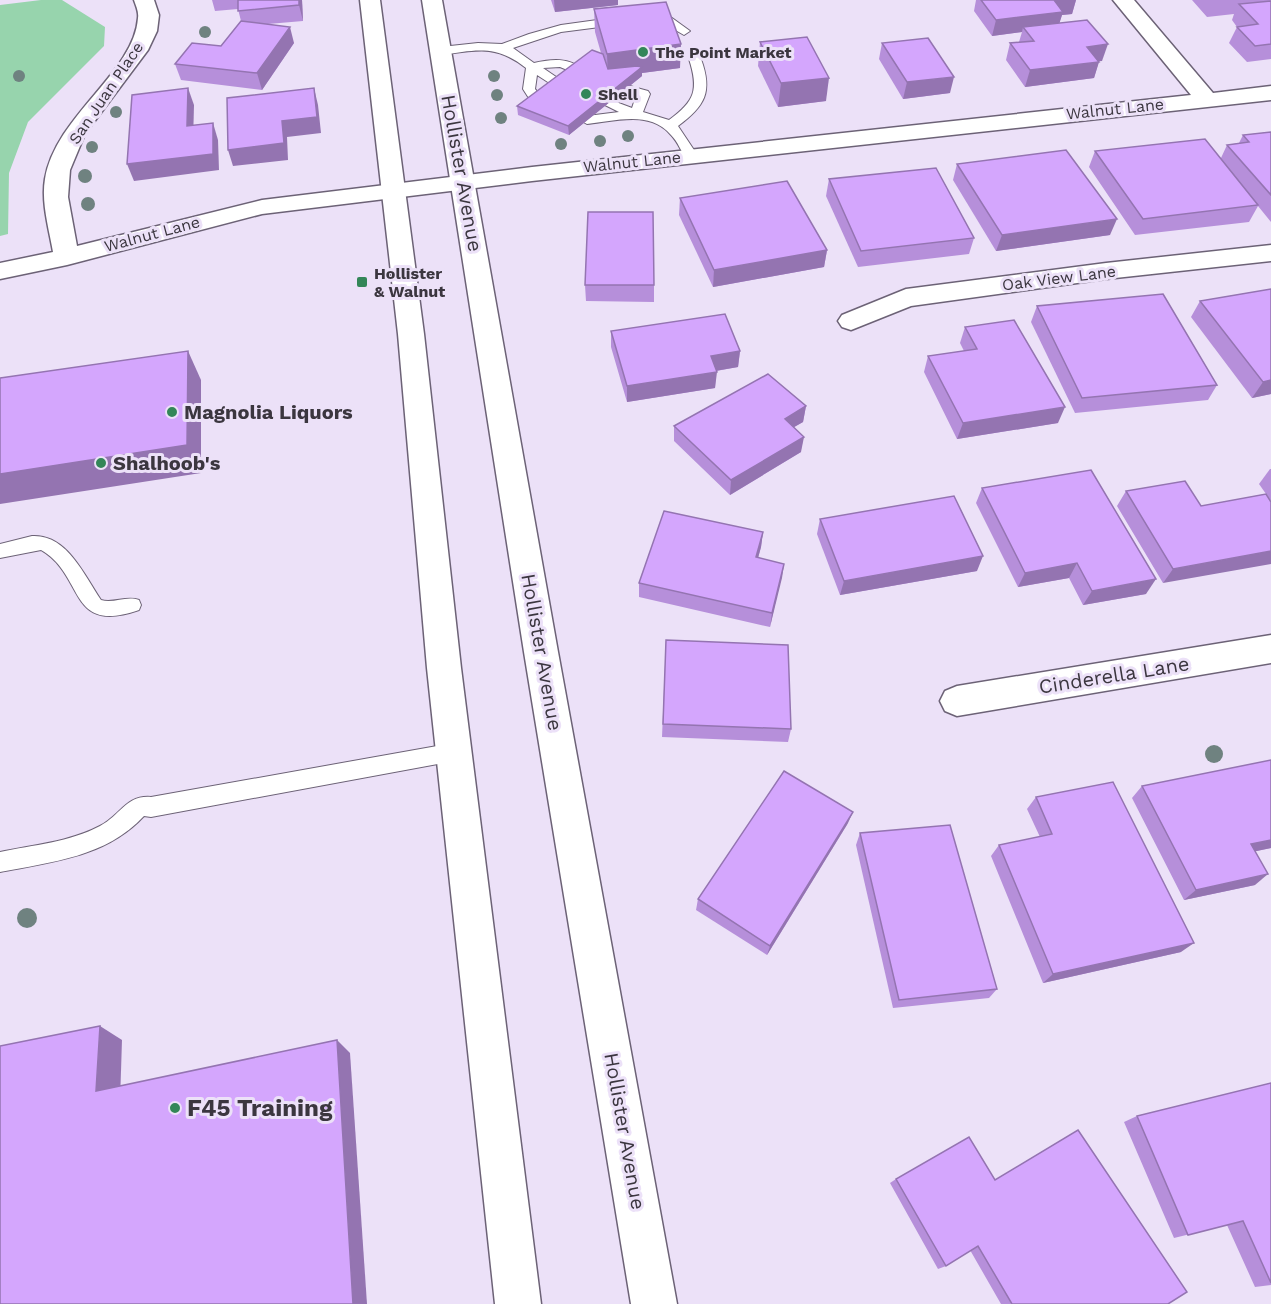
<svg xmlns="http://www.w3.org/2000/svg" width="1271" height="1304" viewBox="0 0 1271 1304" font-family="'Work Sans',sans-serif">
	<rect width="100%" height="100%" fill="#ece1f8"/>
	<path fill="#97d4ad" d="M41 0H62L105 27 104 46 28 122 9 173 8 234 0 236V5Z"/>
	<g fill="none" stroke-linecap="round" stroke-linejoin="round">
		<defs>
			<g id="service">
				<path d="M648 15 672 18 690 31 684 35 665 24 644 22V16Z"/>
				<path d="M619 17 623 18V24L561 32 513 48 534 63C551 59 570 57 583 70L577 74 560 67 543 68 565 83 564 86H554L537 75 535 89 544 100 537 104 532 103 523 89 526 68C496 44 476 50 441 55L435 51 441 47 478 43 502 44 529 34 561 25Z"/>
				<path d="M695 55 701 59C713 92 705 106 678 126L698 156 696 159H686C681 151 678 142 671 135 650 110 615 121 587 124L580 120 587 116 619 112 601 103 608 99 632 108 636 96 620 89 626 85 648 91 650 94 643 112 669 120C695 101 699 90 689 59Z"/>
				<path d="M32 536C67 534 84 575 101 600 114 604 126 595 139 600L141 605 139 610C67 635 86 576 41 550L0 558V544Z"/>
				<path d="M454 743 461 746 464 752 461 758 454 761 151 817 144 816C106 857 52 862 0 872V852C33 845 70 842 100 826 121 815 126 795 151 797Z"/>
			</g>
			<g id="minor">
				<path d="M134 0H154L159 15 157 31 148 50 85 134 70 170 68 197 77 246 262 200 532 167 1191 95 1113 0H1134L1213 93 1271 86V100L532 181 262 214 67 265 0 279V263L53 252C49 229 41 202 45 179 56 115 134 73 138 18 139 12 136 6 134 0Z"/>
				<path d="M1271 245V261L1106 279 911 306 851 330 842 327 838 321 842 315 906 289 1106 263Z"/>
				<path d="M1271 635V663L957 716 945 711 940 701 945 691 957 686Z"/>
			</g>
			<g id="secondary">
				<path d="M360 0H380L424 334 461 668 541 1304H495L427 668 398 334Z"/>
				<path d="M422 0H442L558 652 677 1304H631L524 652Z"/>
			</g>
		</defs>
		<use href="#service" stroke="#6c6276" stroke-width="2"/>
		<use href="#minor" stroke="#6c6276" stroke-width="3"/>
		<use href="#secondary" stroke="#6c6276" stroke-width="3"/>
		<use href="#service" fill="#fff" fill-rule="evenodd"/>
		<use href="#minor" fill="#fff" fill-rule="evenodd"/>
		<use href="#secondary" fill="#fff" fill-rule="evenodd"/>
	</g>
	<g fill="#6f8280">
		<circle cx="205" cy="32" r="6"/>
		<circle cx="19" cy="76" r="6"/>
		<circle cx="494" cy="76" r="6"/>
		<circle cx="497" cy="95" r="6"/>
		<circle cx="116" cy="112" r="6"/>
		<circle cx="501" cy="118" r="6"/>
		<circle cx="628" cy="136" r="6"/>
		<circle cx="600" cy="141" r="6"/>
		<circle cx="561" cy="144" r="6"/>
		<circle cx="92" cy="147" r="6"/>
		<circle cx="85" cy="176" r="7"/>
		<circle cx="88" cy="204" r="7"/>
		<circle cx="1214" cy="754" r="9"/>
		<circle cx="27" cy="918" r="10"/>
	</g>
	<g fill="#b68fda">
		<path d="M212 0H302L303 21 268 24 294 43 262 90 181 80 175 64 221 46 241 21 238 9 215 11Z"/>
		<path d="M551 0H618V5L555 12Z"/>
		<path d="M976 0H1076L1072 14 1062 15 1059 23 1102 61H1099L1094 78 1025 87 1006 60 1010 43 1019 42 1022 32 992 36 974 11Z"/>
		<path d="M1192 0H1271V59L1247 62 1229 43 1237 27 1232 20 1234 14 1207 17Z"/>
		<path d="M594 9 680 68 642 73V76L569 135 518 115 517 106 601 53 595 32Z"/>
		<path d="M760 42 826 101 778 107 758 66Z"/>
		<path d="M882 43 950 93 903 99 879 59Z"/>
		<path d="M1271 132V222L1258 206 1249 222 1135 235 1089 167 1095 151 1221 158 1227 145 1239 143 1243 135Z"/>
		<path d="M957 164 1110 235 996 251 953 180Z"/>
		<path d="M829 179 974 238 969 254 858 267 826 196Z"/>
		<path d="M680 198 827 250 824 267 713 287 679 215Z"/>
		<path d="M585 285H654V302L586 301Z"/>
		<path d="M1271 289V394L1252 398 1191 317 1200 301Z"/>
		<path d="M1037 306 1217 385 1208 400 1075 413 1031 322Z"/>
		<path d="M965 327 1058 423 957 439 924 372 928 356 964 351 960 343Z"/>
		<path d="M611 331 740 351 738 367 716 371 715 388 627 402 611 347Z"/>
		<path d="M806 406 803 422 794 427 801 452 730 495 674 441V426Z"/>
		<path d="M1270 469H1271V501L1259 484Z"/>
		<path d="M982 488 1146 594 1083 605 1069 578 1018 587 976 503Z"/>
		<path d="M1126 491 1201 506 1266 494 1163 583 1117 506Z"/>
		<path d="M820 519 977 571 840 595 817 534Z"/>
		<path d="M763 532 761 547 758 558 784 564 770 627 639 597V583Z"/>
		<path d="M666 640 791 729 788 742 662 737Z"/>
		<path d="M1142 786 1271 848 1256 851 1255 885 1184 900 1132 798Z"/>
		<path d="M1036 797 1181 952 1043 983 991 856 999 845 1040 837 1027 809Z"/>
		<path d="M848 823 767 955 696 910 698 899Z"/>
		<path d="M860 833 997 989 989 998 893 1008 856 845Z"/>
		<path d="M1271 1083V1285L1255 1287 1227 1225 1174 1238 1124 1122 1137 1116Z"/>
		<path d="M1078 1130 1168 1304H1001L970 1250 946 1266 938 1269 890 1183 896 1179 995 1180Z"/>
	</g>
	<g fill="#9474b1">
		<path d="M299 0H302L303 21 299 5Z"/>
		<path d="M554 0H618V5L555 12Z"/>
		<path d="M1054 0H1076L1072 14 1062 15 1058 28 1023 27 1022 32 992 36 996 20Z"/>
		<path d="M290 27 294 43 262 90 257 73Z"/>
		<path d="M681 44 680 68 642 73V76L569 135 568 126 608 77 607 54Z"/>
		<path d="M1108 44 1102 61 1081 63 1087 47Z"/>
		<path d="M1099 62 1094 78 1025 87 1030 70Z"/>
		<path d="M954 77 950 93 903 99 907 82Z"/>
		<path d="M829 78 826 101 778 107 781 83Z"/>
		<path d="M188 88 194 105 193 143 187 126Z"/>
		<path d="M314 88 318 105 321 133 287 137 288 160 233 166 228 150 282 121Z"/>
		<path d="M213 123 218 140 219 170 134 181 127 164Z"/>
		<path d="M1117 219 1110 235 996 251 1002 235Z"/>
		<path d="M827 250 824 267 713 287 714 270Z"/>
		<path d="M188 351 201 380V473L0 504V474Z"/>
		<path d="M740 351 738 367 709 372 711 356Z"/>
		<path d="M717 372 715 388 627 402V386Z"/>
		<path d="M1271 380V394L1252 398 1263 382Z"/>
		<path d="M806 406 803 422 782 434 785 419Z"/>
		<path d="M1065 407 1058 423 957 439 963 423Z"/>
		<path d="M804 437 801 452 730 495 731 480Z"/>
		<path d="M763 532 761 547 754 572 756 557Z"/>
		<path d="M1271 551V564L1163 583 1173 569Z"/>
		<path d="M983 556 977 571 840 595 844 581Z"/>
		<path d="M1077 563 1069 578 1018 587 1025 573Z"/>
		<path d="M784 564 782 578 770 627 772 613Z"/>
		<path d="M1156 579 1146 594 1083 605 1092 591Z"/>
		<path d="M853 812 848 823 767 955 770 946Z"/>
		<path d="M1271 840V848L1238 855 1251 844Z"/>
		<path d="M1268 874 1255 885 1184 900 1196 890Z"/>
		<path d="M1194 943 1181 952 1043 983 1053 974Z"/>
		<path d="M100 1026 122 1040 120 1102 96 1091Z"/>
		<path d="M337 1040 350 1053 367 1304H353Z"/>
	</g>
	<g fill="#d4a6fd" stroke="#9474b1" stroke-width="1.5">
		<path d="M238 0H299V5L238 11Z"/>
		<path d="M981 0H1057H1054L1063 12 996 20Z"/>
		<path d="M1271 1V44L1255 46 1237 27 1258 24 1239 4Z"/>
		<path d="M666 2 681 44 607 54 594 9Z"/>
		<path d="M1087 20 1108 44 1087 47 1099 62 1030 70 1010 43 1034 41 1023 27Z"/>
		<path d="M241 21 290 27 257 73 175 64 192 43 221 46Z"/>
		<path d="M807 37 829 78 781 83 760 42Z"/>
		<path d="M928 38 954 77 907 82 882 43Z"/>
		<path d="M592 50 603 54 608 69 637 66 642 67 568 126 517 106Z"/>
		<path d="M188 88 187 126 213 123V154L127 164 132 95Z"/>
		<path d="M314 88 317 117 282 121 284 143 228 150 227 98Z"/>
		<path d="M1271 132V195L1227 145 1249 142 1243 135Z"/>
		<path d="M1205 139 1258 205 1143 219 1095 151Z"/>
		<path d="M1066 150 1117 219 1002 235 957 164Z"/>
		<path d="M936 168 974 238 861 251 829 179Z"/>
		<path d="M787 181 827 250 714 270 680 198Z"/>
		<path d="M588 212H653L654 285H585Z"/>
		<path d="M1271 289V380L1263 382 1200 301Z"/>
		<path d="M1163 294 1217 385 1082 398 1037 306Z"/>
		<path d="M725 314 740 351 711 356 717 372 627 386 611 331Z"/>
		<path d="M1014 320 1065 407 963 423 928 356 977 349 965 327Z"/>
		<path d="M188 351 187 445 0 474V378Z"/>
		<path d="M768 374 806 406 785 419 804 437 731 480 674 426Z"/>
		<path d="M1091 470 1156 579 1092 591 1077 563 1025 573 982 488Z"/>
		<path d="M1185 481 1201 506 1266 494 1271 502V551L1173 569 1126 491Z"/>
		<path d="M954 496 983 556 844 581 820 519Z"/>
		<path d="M664 511 763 532 756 557 784 564 772 613 639 583Z"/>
		<path d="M666 640 788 645 791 729 663 724Z"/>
		<path d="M1271 760V840L1251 844 1268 874 1196 890 1142 786Z"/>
		<path d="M784 771 853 812 770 946 698 899Z"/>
		<path d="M1113 782 1194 943 1053 974 999 845 1052 834 1036 797Z"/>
		<path d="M950 825 997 989 899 1000 860 833Z"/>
		<path d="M100 1026 96 1091 337 1040 353 1304H0V1046Z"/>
		<path d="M1271 1083V1283L1243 1221 1188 1235 1137 1116Z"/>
		<path d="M1078 1130 1187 1292 1168 1304H1012L978 1246 946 1266 896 1179 969 1137 995 1180Z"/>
	</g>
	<g fill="#338658" stroke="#ece1f8" stroke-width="2">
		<circle cx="643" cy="52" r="6"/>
		<circle cx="586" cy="94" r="6"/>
		<rect x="356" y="276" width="12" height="12" rx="3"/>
		<circle cx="172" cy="412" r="6"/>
		<circle cx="101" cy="463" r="6"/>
		<circle cx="175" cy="1108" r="6"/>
	</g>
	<g text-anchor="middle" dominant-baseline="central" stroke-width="6" stroke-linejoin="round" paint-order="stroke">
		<g font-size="16" font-weight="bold" fill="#3b363f" stroke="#ece1f8" text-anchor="start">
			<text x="655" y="52">The Point Market</text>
			<text x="598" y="94">Shell</text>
			<text x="374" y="273">Hollister<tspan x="374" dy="18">&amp; Walnut</tspan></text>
		</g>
		<g font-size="16" fill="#3b363f" stroke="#ece1f8">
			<text transform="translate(106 93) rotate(-56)">San Juan Place</text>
			<text transform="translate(1115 109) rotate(-6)">Walnut Lane</text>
			<text transform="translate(632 162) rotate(-6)">Walnut Lane</text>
			<text transform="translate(152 234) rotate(-15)">Walnut Lane</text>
			<text transform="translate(1059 278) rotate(-7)">Oak View Lane</text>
		</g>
		<g font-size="20" fill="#3b363f" stroke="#ece1f8">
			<text transform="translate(462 173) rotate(80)">Hollister Avenue</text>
			<text transform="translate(542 652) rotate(80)">Hollister Avenue</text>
			<text transform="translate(1114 675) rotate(-9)">Cinderella Lane</text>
			<text transform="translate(625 1131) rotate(80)">Hollister Avenue</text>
		</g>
		<g font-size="20" font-weight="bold" fill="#3b363f" stroke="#ece1f8" text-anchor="start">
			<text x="184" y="412">Magnolia Liquors</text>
			<text x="113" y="463">Shalhoob's</text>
		</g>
		<g font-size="24" font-weight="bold" fill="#3b363f" stroke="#ece1f8" text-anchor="start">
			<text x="187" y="1108">F45 Training</text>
		</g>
	</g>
</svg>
